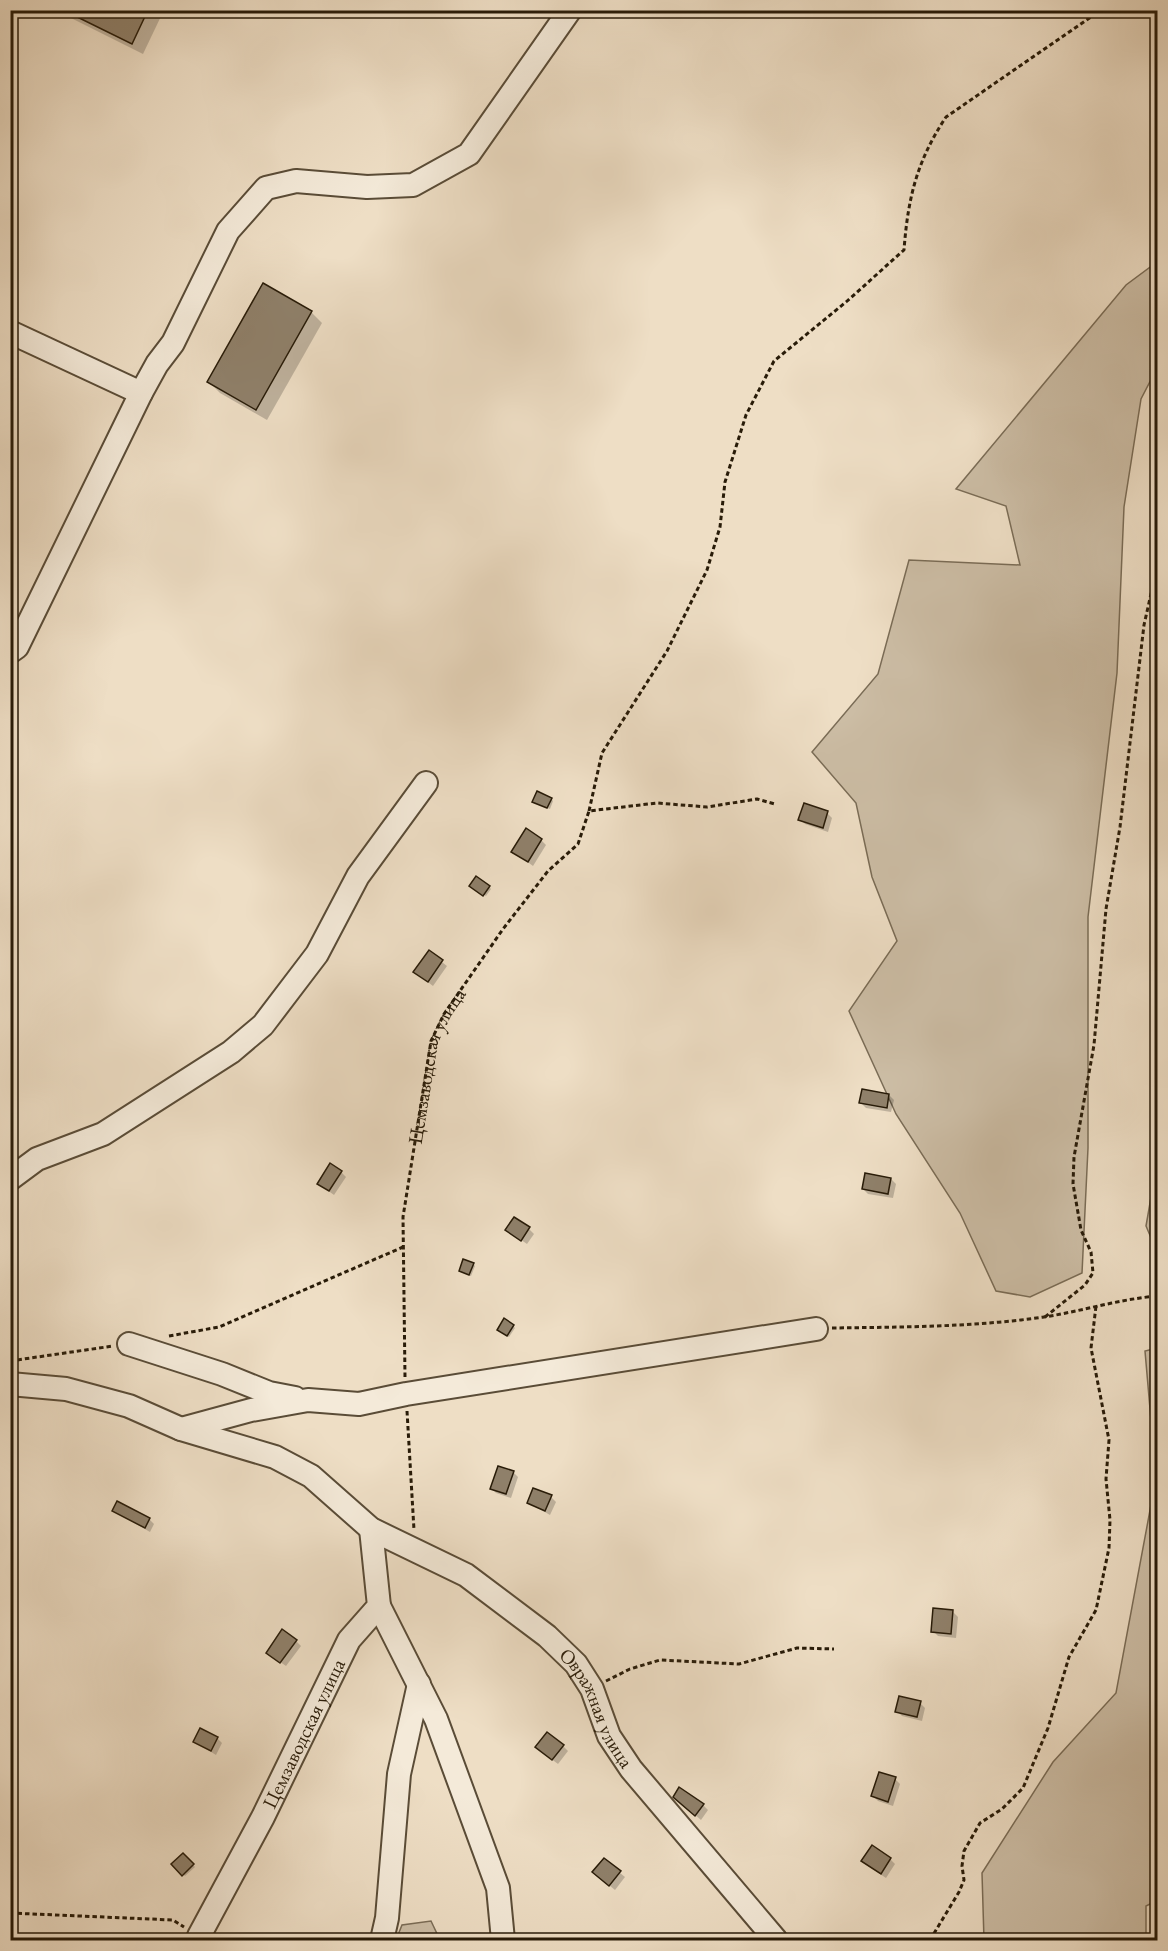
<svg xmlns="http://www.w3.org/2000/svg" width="1168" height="1951" viewBox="0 0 1168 1951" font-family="'EB Garamond',serif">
	<rect width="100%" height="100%" fill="#eedec5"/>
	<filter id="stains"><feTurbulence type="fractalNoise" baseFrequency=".00333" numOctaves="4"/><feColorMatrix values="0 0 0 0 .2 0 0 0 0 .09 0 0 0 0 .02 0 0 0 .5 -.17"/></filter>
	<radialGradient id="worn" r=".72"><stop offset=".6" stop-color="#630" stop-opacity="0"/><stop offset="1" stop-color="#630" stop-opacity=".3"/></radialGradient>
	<g fill="#ccbda5" stroke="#7a6c56" stroke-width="1.5">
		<path d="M1157 262V368L1141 399 1124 507 1117 673 1088 917V1148L1082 1273 1030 1297 996 1291 960 1213 896 1114 849 1011 897 941 872 877 856 803 812 752 878 674 909 560 1020 565 1006 506 956 489 1126 285Z"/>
		<path d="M1157 1163V1252L1146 1226Z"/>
		<path d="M1157 1348 1158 1900 1146 1906V1940H984L982 1873 1053 1762 1116 1693 1156 1478 1145 1351Z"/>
		<path d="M431 1921 440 1940H396L402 1925Z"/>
	</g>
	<g fill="#0003">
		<path d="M55 10H164L143 54Z"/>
		<path d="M311 312 322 323 267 420 220 393 209 382Z"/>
		<path d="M551 799 553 801 550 809 536 803Z"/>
		<path d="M827 813 832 818 828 832 805 824 800 819Z"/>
		<path d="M541 840 546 845 533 866 513 851Z"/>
		<path d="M473 887H489L491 889 486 896Z"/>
		<path d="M429 952 447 966 433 986 415 972Z"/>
		<path d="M889 1095 894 1100 891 1112 866 1108 861 1103Z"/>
		<path d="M341 1172 346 1177 334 1195 319 1184Z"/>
		<path d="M891 1179 896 1184 893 1198 868 1194 863 1189Z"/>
		<path d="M529 1229 534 1234 527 1244 507 1230Z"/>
		<path d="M473 1264 475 1266 471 1276 462 1272Z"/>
		<path d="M513 1326 515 1328 509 1337 501 1332Z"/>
		<path d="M513 1472 518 1477 511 1498 496 1493 491 1488Z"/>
		<path d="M551 1497 556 1502 550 1515 529 1503Z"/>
		<path d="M114 1511 149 1519 154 1524 150 1532Z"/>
		<path d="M953 1612 958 1617 956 1638 938 1636 933 1631Z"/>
		<path d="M296 1641 301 1646 286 1666 273 1657Z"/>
		<path d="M920 1703 925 1708 922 1721 902 1716 897 1711Z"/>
		<path d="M217 1738 222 1743 216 1755 195 1742Z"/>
		<path d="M563 1746 568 1751 558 1764 542 1752Z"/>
		<path d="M895 1779 900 1784 893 1806 878 1801 873 1796Z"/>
		<path d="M680 1802 703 1805 708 1810 701 1820Z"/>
		<path d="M183 1855 195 1867 185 1876 174 1864Z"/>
		<path d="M890 1859 895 1864 886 1878 868 1866Z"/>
		<path d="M604 1860 625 1877 615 1890 599 1877Z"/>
	</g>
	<g fill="#8f806a" stroke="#281b08" stroke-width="1.5">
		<path d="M63 10H148L132 44Z"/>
		<path d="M263 283 312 311 256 410 207 382Z"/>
		<path d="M537 791 552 798 547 808 532 802Z"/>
		<path d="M804 803 828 811 823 828 798 820Z"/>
		<path d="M526 828 542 839 528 862 511 852Z"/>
		<path d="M476 876 490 886 483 896 469 886Z"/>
		<path d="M429 950 443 960 428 982 413 972Z"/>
		<path d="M862 1089 889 1094 887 1108 859 1103Z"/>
		<path d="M330 1163 342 1171 329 1191 317 1184Z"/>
		<path d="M865 1173 891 1178 888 1194 862 1189Z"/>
		<path d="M514 1217 530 1227 521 1241 505 1230Z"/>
		<path d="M463 1259 474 1263 469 1275 459 1271Z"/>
		<path d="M504 1318 514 1325 507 1336 497 1330Z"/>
		<path d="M498 1466 514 1471 506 1494 490 1489Z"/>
		<path d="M533 1488 552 1495 545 1511 527 1503Z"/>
		<path d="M117 1501 150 1518 145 1528 112 1511Z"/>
		<path d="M933 1608 953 1610 951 1634 931 1632Z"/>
		<path d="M282 1629 297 1640 280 1663 266 1653Z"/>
		<path d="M899 1696 921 1701 917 1717 895 1712Z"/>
		<path d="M200 1728 218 1737 211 1751 193 1742Z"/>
		<path d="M547 1732 564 1745 552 1760 535 1747Z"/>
		<path d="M879 1772 896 1777 888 1802 871 1796Z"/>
		<path d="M679 1787 704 1804 695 1816 673 1797Z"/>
		<path d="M872 1845 891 1858 881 1874 861 1861Z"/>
		<path d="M183 1853 194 1864 182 1876 171 1864Z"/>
		<path d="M604 1858 621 1871 609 1886 592 1872Z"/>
	</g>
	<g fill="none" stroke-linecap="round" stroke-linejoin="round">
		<defs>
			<g id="minor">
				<path d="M10 332 141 393 157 364 173 343 228 231 266 188 296 181 367 187 413 185 469 154 570 10"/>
				<path d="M10 652 17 647 141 393"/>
				<path d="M10 1179 37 1159 103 1134 231 1052 263 1025 317 954 358 876 426 783"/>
				<path d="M129 1344 222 1374 269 1393 295 1398"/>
				<path id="s2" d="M10 1384 66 1389 129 1406 181 1429 275 1457 311 1476 371 1529 466 1575 547 1636 576 1664 592 1689 609 1736 631 1769 776 1940"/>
				<path d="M181 1429 251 1410 308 1400 359 1404 406 1394 816 1329"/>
				<path d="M379 1606 436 1719 498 1888 503 1940"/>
				<path id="s3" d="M199 1936 263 1817 349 1640 379 1606 371 1529"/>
				<path d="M382 1940 387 1918 399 1774 419 1684"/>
			</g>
		</defs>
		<use href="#minor" stroke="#5a4c37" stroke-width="26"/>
		<g stroke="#281b08" stroke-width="3" stroke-dasharray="4.5 3" stroke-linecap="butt">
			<path d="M589 811 602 753 667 651 707 570 720 527 725 482 746 415 774 361 846 302 904 250C908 197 917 161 946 117L1101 10"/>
			<path d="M1045 1317 1085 1285 1093 1273 1091 1252 1081 1230 1073 1184 1074 1157 1094 1045 1106 909 1120 827 1144 625 1153 585 1158 577"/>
			<path d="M832 1328C903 1327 974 1327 1044 1317 1083 1311 1119 1299 1158 1296"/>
			<path d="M169 1336 219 1327 403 1247"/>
			<path d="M10 1361 113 1346"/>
			<path id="s1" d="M405 1377 403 1217 431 1041 444 1014 503 929 548 871 578 844 589 811 657 803 707 807 757 799 775 804"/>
			<path d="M407 1411 414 1530"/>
			<path d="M606 1681 630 1669 660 1660 739 1664 797 1648 834 1649"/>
			<path d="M10 1913 173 1920 184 1927"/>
			<path d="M930 1940 959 1892 964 1880 962 1866 964 1851 980 1823 1002 1809 1023 1788 1048 1728 1069 1657 1096 1610 1109 1548 1110 1520 1106 1479 1109 1440 1091 1348 1096 1306"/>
		</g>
		<use href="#minor" stroke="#f4ead9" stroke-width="22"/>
	</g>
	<g text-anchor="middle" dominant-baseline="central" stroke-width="4.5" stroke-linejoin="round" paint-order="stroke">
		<g font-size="20" fill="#281b08" stroke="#f4ead9">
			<text stroke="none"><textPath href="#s1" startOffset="316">Цемзаводская улица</textPath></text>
			<text stroke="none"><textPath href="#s2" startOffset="693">Овражная улица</textPath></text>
			<text stroke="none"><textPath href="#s3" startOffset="228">Цемзаводская улица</textPath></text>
		</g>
	</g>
	<rect width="1168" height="1951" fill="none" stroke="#eedec5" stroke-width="36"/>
	<rect x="12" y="12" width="1144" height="1927" fill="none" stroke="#281b08" stroke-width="3"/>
	<rect x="18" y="18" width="1132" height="1915" fill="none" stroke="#281b08" stroke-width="1.5"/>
	<rect width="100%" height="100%" filter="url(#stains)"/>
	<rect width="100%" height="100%" fill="url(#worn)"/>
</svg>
